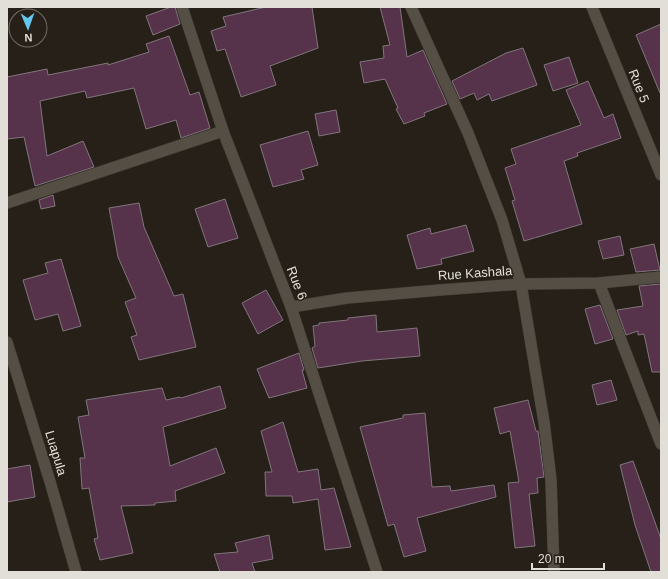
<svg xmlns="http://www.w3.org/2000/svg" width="668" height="579" viewBox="0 0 668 579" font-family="Arial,sans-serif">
	<rect width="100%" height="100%" fill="#262018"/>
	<g fill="#56334b" stroke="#81757c">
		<path d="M171 7H175L180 24 153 35 146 16Z"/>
		<path d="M266 7H312L318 48 270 66 276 85 241 97 225 49 217 51 211 31 226 26 223 17Z"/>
		<path d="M380 7H400L407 57 423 50 447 104 424 113 425 116 404 124 396 109 398 108 385 79 364 83 360 62 384 58 383 46 390 45Z"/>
		<path d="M661 24V93H660L636 35Z"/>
		<path d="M169 36 190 95 199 92 210 128 181 138 176 120 146 129 134 88 87 98 85 91 40 101 47 156 83 141 94 167 35 186 24 137 7 139V77L47 69 48 75 108 63V65L149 52 146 44Z"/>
		<path d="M523 48 537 85 492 101 489 94 477 100 474 93 460 99 452 81 506 53Z"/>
		<path d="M569 57 578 83 553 91 544 65Z"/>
		<path d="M588 81 604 118 613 114 621 138 577 153 578 156 564 161 582 224 524 241 512 201 515 200 505 168 516 164 511 149 581 125 566 90Z"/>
		<path d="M336 110 340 132 319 136 315 114Z"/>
		<path d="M308 131 318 165 301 170 304 179 273 187 260 145Z"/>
		<path d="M53 195 55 206 41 209 39 200Z"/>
		<path d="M225 199 238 238 208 247 195 209Z"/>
		<path d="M139 203 144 227 174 296 183 294 196 347 139 360 131 337 137 335 125 302 136 298 118 257 109 208Z"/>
		<path d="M466 225 474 251 441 259 442 264 417 269 407 235 430 228 431 234Z"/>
		<path d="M620 236 624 255 603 259 598 241Z"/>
		<path d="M654 244 660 270 636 272 630 249Z"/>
		<path d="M61 259 81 326 63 331 58 314 35 320 23 280 48 273 45 263Z"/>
		<path d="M661 284V372H652L644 334 638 335V331L626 335 617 310 643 306 639 286Z"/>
		<path d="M266 290 283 320 258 334 242 303Z"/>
		<path d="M600 305 613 339 595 344 585 309Z"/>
		<path d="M376 315 377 332 417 328 420 356 362 361 318 368 312 348 315 346 313 326 319 325V323L348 320V318Z"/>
		<path d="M299 353 304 370H302L307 388 269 398 257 369Z"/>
		<path d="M611 380 617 400 597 405 592 385Z"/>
		<path d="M220 386 226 408 163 427 170 466 216 448 225 473 175 491 176 501 155 503V505L121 506 133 553 100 560 94 539 98 538 89 488 82 489 80 458H85L78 417 89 415 86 400 162 388 166 400 180 397 181 398Z"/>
		<path d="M528 400 536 431H538L544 477 537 478 538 493 529 494 535 546 515 548 508 483 519 482 510 431 500 434 494 408Z"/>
		<path d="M425 413 432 487 450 486 451 491 494 485 496 497 417 518 426 551 404 557 394 524 388 526 360 427 403 418V415Z"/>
		<path d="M283 422 298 472 318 469 321 490 334 488 351 547 325 550 318 499 293 503 292 496H266L265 472H272L261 431Z"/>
		<path d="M633 461 661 539V572H651L635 525 620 465Z"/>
		<path d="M30 465 35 497 7 502V469Z"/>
		<path d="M269 535 273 559 252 563 255 572H220L214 554 238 552 235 543Z"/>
	</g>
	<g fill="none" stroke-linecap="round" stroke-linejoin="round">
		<defs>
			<g id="minor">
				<path d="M182 7 223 131 291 307 377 572"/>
				<path d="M411 7 468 133 502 220 521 284 544 422 551 480 554 572"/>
				<path d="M592 7 661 175"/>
				<path d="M7 203 223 131"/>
				<path d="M599 283 661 444"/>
				<path d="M291 307 347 298 440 290 521 284 599 283 661 277"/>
				<path d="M7 342 51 485 76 572"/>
			</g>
		</defs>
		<use href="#minor" stroke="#423d37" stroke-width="12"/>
		<use href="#minor" stroke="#544e44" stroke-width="11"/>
	</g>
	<g text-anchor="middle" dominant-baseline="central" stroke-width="3" stroke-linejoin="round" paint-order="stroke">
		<g font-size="13" fill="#e2ded8" stroke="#262018">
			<text transform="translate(639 86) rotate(68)">Rue 5</text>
			<text transform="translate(475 273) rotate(-4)">Rue Kashala</text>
			<text transform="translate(297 283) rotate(69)">Rue 6</text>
			<text transform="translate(56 453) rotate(73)">Luapula</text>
		</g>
	</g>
	<rect width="668" height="579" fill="none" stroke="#e2ded8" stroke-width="16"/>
	<g transform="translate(28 28) rotate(178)"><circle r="19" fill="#262018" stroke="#716c65"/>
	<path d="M0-3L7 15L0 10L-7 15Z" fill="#64c5ee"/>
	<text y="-6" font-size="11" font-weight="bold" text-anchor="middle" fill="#e2ded8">N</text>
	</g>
	<path d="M532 563v6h72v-6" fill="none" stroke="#e2ded8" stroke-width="2"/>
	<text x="538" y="563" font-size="12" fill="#e2ded8" stroke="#262018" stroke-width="3" paint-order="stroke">20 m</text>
</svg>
